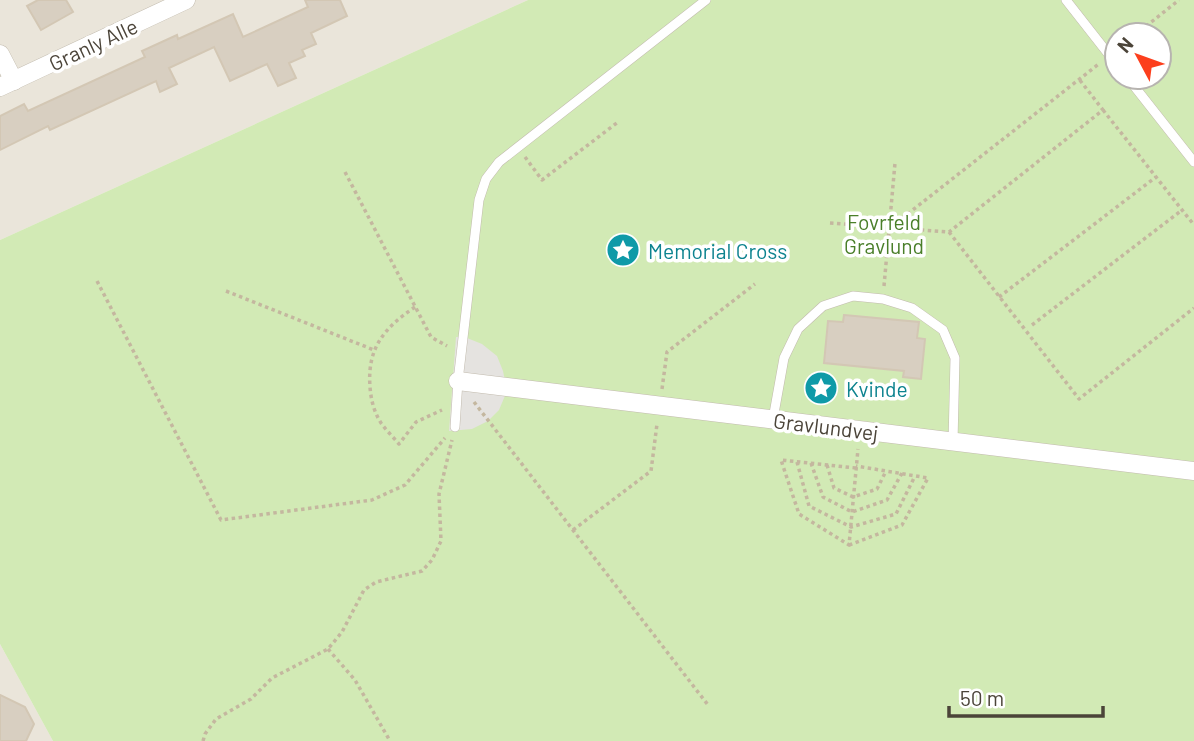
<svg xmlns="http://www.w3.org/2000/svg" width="1194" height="741" viewBox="0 0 1194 741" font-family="Barlow,sans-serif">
	<rect width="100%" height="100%" fill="#f6f3ec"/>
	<g fill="#eae5da">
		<path d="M0 0H528L0 240Z"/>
		<path d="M0 644 53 741H0Z"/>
	</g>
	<path fill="#d2eab5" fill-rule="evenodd" d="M528 0H1194V741H53L0 644V240ZM1117 35H1159V77H1117Z"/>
	<path fill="#e5e3e0" d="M456 337 467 338 482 344 497 356 503 371 507 391 499 410 488 421 472 429 449 431Z"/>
	<g fill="#d8cfc1" stroke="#d3c7b4" stroke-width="2">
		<path d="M38 0H66L73 12 41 30 27 6Z"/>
		<path d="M305 0H340L347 16 311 33 316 44 302 50 305 56 289 63 296 78 278 86 267 64 230 81 214 47 169 68 177 84 160 92 156 81 50 130 48 126 0 150V116L24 104 28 111 145 57 142 51 177 35 178 39 233 14 243 37 308 7Z"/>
		<path d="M844 315 919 322 917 338 925 339 921 379 903 377 904 371 824 363 828 321 843 322Z"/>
		<path d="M0 695 25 707 34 724 26 741H0Z"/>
	</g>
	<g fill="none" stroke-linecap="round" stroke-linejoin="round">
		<defs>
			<g id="service">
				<path d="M1066 0 1117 65"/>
				<path d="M1127 77 1194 162"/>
				<path d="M773 419 784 358 798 329 823 306 853 296 883 299 912 308 943 330 955 358 953 442"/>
				<path d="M455 427 458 381 479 200 486 179 499 162 706 0"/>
			</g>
			<g id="minor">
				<path d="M0 54 14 81"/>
				<path d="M0 87 186 0"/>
				<path d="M458 381 1194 471"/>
			</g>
		</defs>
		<use href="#service" stroke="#c2bbae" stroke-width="10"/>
		<use href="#minor" stroke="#c2bbae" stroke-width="19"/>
		<g stroke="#c4b79f" stroke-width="3.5" stroke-dasharray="3.5 3.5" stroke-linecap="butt">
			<path d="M1135 35 1179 0"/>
			<path d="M1103 110 1194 225"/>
			<path d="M525 157 542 180 618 122"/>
			<path d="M345 172 431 337 447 346"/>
			<path d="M830 223 949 232 1103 110 1079 79"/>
			<path d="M891 227 1100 63"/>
			<path d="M949 232 1079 399 1194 308"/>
			<path d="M97 281 221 520 372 500 405 485 445 438"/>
			<path d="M884 286 895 163"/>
			<path d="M226 291 374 350"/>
			<path d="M999 297 1156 177"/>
			<path d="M415 307C384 328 367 348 370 387 371 400 374 412 381 423 386 430 393 437 399 444L416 422 442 410"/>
			<path d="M1032 325 1182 210"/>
			<path d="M662 389 667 352 755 284"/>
			<path d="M474 402 708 705"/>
			<path d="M797 462 809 506 851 527 896 514 915 476"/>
			<path d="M811 463 823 497 852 512 887 500 902 473"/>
			<path d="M827 465 834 488 853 497 877 489 886 471"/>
			<path d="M856 468 781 460 799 514 849 545 858 449"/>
			<path d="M573 530 651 471 657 424"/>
			<path d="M849 545 902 525 928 478 856 466"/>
			<path d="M328 649 355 680 390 741"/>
			<path d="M203 741 205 734 216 719 251 699 272 678 328 649 342 632 364 590 376 582 422 571 432 560 441 541 439 494 452 440"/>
		</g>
		<use href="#service" stroke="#fff" stroke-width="9"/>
		<use href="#minor" stroke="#fff" stroke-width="18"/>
	</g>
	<defs>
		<symbol id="sight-disc" viewBox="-11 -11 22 22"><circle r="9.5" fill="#0f9aa8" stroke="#fff"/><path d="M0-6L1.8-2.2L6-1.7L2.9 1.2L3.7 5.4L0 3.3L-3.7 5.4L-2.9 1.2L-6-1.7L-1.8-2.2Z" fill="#fff"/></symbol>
	</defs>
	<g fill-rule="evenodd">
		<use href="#sight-disc" x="604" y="231" width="38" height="38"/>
		<use href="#sight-disc" x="802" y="369" width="38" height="38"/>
	</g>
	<g text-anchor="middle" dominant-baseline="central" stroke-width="7" stroke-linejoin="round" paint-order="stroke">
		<g font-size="21" fill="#4b4439" stroke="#fff">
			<text transform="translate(93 44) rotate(-25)">Granly Alle</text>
			<text transform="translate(826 426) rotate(7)">Gravlundvej</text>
		</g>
		<g font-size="21" fill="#4a7f2a" stroke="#fff">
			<text x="884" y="221">Fovrfeld<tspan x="884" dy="24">Gravlund</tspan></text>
		</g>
		<g font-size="21" fill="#0d838f" stroke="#fff" text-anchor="start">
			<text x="648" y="250">Memorial Cross</text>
			<text x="846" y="388">Kvinde</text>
		</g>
	</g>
	<g transform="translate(1138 56) rotate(311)"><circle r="33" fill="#ffffff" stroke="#b7b4b0" stroke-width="2"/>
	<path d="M0-5L12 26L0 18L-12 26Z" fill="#fc3f1d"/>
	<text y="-10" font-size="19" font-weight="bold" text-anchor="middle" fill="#4b4439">N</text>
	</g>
	<path d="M949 706v10h154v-10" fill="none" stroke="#4b4439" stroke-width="3.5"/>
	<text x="960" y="706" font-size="21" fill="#4b4439" stroke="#ffffff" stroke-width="5" paint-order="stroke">50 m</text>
</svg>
